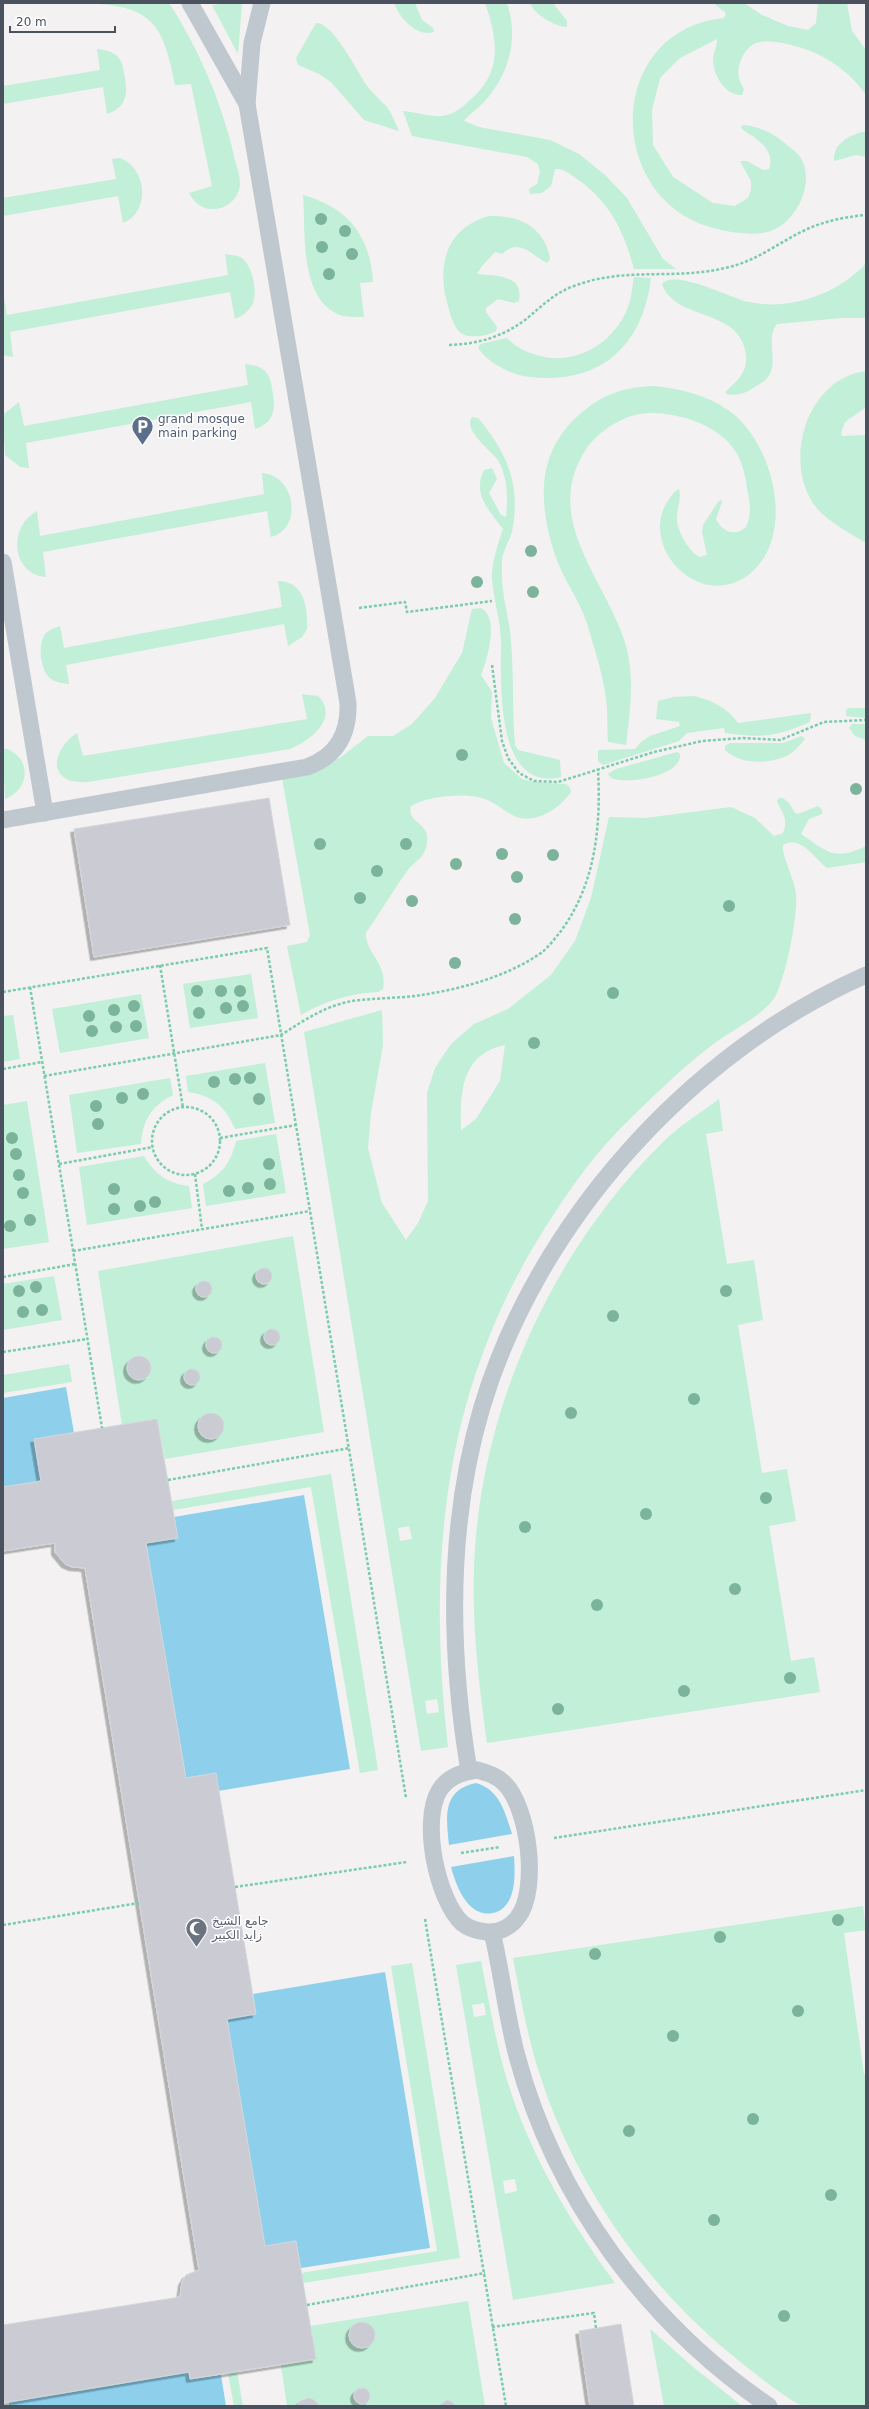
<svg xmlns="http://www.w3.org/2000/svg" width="869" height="2409" viewBox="0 0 869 2409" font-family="'DejaVu Sans','Noto Naskh Arabic',sans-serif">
	<defs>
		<filter id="shadow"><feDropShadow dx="-3.5" dy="3.5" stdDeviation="0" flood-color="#0004"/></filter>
	</defs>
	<rect width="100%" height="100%" fill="#f3f1f1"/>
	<g fill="#c1efd7" fill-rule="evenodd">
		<path d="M85 3H169C199 49 222 103 234 156 236 165 240 175 240 183 240 197 227 210 212 209 201 209 194 202 189 193L212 186 191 84 175 85C163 21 151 6 85 3Z"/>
		<path d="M229 3H242L238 54 212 5Z"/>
		<path d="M394 3H415L422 20 433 28 434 32C417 38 399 17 394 3Z"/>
		<path d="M485 3H507C519 40 509 74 484 102 478 109 469 114 464 121L479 127 550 140 579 154 606 176 627 198 663 259 676 269H634C624 232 611 204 580 181 573 176 564 168 555 169L551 186 542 193 530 194 529 189 537 184 540 172 538 164 527 157 412 136 403 111C415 112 430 117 442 116 452 115 462 108 469 101 503 73 498 40 485 3Z"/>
		<path d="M530 3H553L567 21V27C555 27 534 14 530 3Z"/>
		<path d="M713 3H744L762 15 788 26 808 30 816 23 818 3H847L852 31 866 50V95C856 80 841 67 825 58 811 49 777 39 760 42 751 43 744 52 741 60 736 71 738 80 744 89L742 95C725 96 713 74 713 60 713 53 718 44 717 39L680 58 660 78 652 110 653 145 673 177 713 203 735 206 748 198 751 190V181L740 161H747L763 170 769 169C776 150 756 138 743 130L741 127 743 125C757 126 771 132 782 141 788 146 795 150 800 157 817 182 795 226 767 232 751 236 726 232 710 227 604 196 606 30 724 18L726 13Z"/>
		<path d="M316 23C333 22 358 73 367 86 373 93 378 98 384 104 391 110 395 123 399 131L364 120 331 82 319 74 298 65 296 58Z"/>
		<path d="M97 49C104 50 112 51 117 56 122 61 123 67 124 73 128 92 128 107 107 114L103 87 3 104V86L100 70Z"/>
		<path d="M862 132H866V157L856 155 834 161C833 144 848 136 862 132Z"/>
		<path d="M120 158C147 168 151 212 123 223L118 196 3 216V198L116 179 112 159Z"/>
		<path d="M303 195C348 208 370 235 373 282L360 283 364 317C357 317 349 317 343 316 298 302 306 232 303 195Z"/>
		<path d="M489 216C519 215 545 227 550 259L547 263C532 256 520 237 502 254L495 252 482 266 477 274C493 276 524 273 519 301L514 303 498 299 486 308V312L497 327 496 331C489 336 468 339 461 333 454 328 450 314 448 306 436 266 446 228 489 216Z"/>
		<path d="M225 254C230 255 235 255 240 257 252 263 258 291 253 303 250 311 243 315 235 319L230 292 10 332 13 357 3 355V292L7 315 228 275Z"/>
		<path d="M866 263V318H842L777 324C765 338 779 362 768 377 764 382 758 385 753 388 745 394 736 396 726 394V391C737 381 748 372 746 355 741 307 675 322 662 284 675 268 732 299 749 302 789 311 839 294 866 263Z"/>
		<path d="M634 277 651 278C643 346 600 385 530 377 512 375 489 364 478 348L480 344 507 338C517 349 530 354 545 357 581 364 618 339 629 304 632 296 632 286 634 277Z"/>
		<path d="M245 364C252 365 260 366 265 371 270 376 271 382 272 389 276 407 275 423 255 429L251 402 26 443 29 468 20 467 5 455 3 417 5 413 19 402 24 426 248 385Z"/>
		<path d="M866 371V407L845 422 841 433 842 436 866 435V543C847 531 821 519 810 498 785 452 810 378 866 371Z"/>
		<path d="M654 386C681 389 705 394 728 410 775 442 799 543 744 578 731 586 715 588 701 583 668 571 649 532 667 502 671 497 673 492 679 489 682 500 676 510 677 521 679 534 689 552 700 557L707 555 702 532 703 525 718 502 721 500 722 502 716 519C722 532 736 537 746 527 752 514 750 502 747 488 745 473 741 456 730 444 710 421 664 408 635 415 615 420 593 436 583 454 543 523 608 582 626 646 635 679 630 711 626 745L608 742C607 728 608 713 606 699 603 674 594 648 587 623 579 599 563 579 555 555 538 503 536 452 580 414 603 394 624 387 654 386Z"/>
		<path d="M472 417 478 418C508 454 521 485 512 532 510 539 506 545 504 552 501 558 502 569 502 576 502 598 510 620 511 642 514 676 512 711 515 745L518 750 560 760 561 777C495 793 501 682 501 643 501 621 493 599 492 577 492 561 498 544 503 529 489 510 472 494 484 470L492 468 497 479 489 493 501 515 506 517C508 499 508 479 499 462 493 451 462 431 472 417Z"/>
		<path d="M262 473C295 475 304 528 271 537L267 511 43 552 46 577C12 575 7 527 37 511L40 536 264 494Z"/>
		<path d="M278 581C304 581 308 607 307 629L302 637 288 646 284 624 66 665 69 684C63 683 57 683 51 679 40 671 37 643 46 633 50 629 56 628 60 626L64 648 282 607Z"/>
		<path d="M481 608C500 618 487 659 481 675L492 692 491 718 504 763 522 779 534 782 565 784 570 787 571 792C559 809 535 825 514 816 504 811 496 803 485 799 466 792 428 796 411 806 406 823 430 822 427 841 427 845 425 852 422 856 418 861 411 865 407 871 393 891 380 912 366 933 365 953 388 963 383 989L378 992C352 993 324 1001 301 1015L287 946 307 942 310 935 282 778 311 771 341 757 368 736H393L412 724 435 698 462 653 472 609Z"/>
		<path d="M302 694 318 696C340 718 310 741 290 749L88 782C47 785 50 751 77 733L83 756 307 719Z"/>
		<path d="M694 696C713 701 727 707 738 723L811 713 810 722C776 737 762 738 725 733L724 728 687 733 679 741 603 765 598 761V750L635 749 641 742 650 736 680 726 679 722 656 719 658 701 673 697Z"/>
		<path d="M849 708H866V718L846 716V710Z"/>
		<path d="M852 724H866V740L855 736 849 728Z"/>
		<path d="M802 736 805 739C800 745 794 752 787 756 767 764 741 765 725 750V746L730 743H783Z"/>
		<path d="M3 748C32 755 31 789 5 799Z"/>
		<path d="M677 752 680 754C682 776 627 785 611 778L608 774 616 769Z"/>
		<path d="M779 798H783L789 803 795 813 798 814 818 806 822 810V814L809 819 801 834C826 851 834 862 866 846V862L827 868C815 859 800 834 783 845 781 854 795 880 796 894 798 917 786 974 776 995 765 1015 730 1031 712 1045 677 1072 647 1102 617 1132 588 1162 565 1196 543 1231 442 1392 427 1563 448 1747L421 1751 304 1032 382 1010 383 1045 371 1113 368 1148 382 1203 406 1240 418 1223 428 1201 427 1093 435 1068 451 1044 474 1024 508 1009 551 975 575 941 591 898 609 817 645 818 731 807 755 818 774 836 783 833C789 818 782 814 777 801ZM505 1045 500 1081 476 1119 461 1130C460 1092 461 1054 505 1045ZM409 1526 412 1539 400 1541 398 1528ZM437 1699 439 1712 427 1714 425 1701Z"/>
		<path d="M251 974 258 1018 190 1028 183 984Z"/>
		<path d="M141 994 149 1038 60 1053 52 1009Z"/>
		<path d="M13 1015 20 1059 3 1062V1016Z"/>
		<path d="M265 1063 275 1123 235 1129C226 1107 212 1095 188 1092L186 1076Z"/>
		<path d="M170 1078 173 1095C151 1106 143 1120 141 1144L77 1153 69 1095Z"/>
		<path d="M719 1099 723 1131 706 1134 727 1264 754 1260 763 1320 738 1325 762 1473 787 1469 796 1521 769 1526 791 1661 814 1657 820 1692 487 1743C479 1685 472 1628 474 1569 479 1412 551 1251 664 1141 680 1125 701 1113 719 1099Z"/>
		<path d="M27 1101 49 1242 3 1249V1105Z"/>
		<path d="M276 1134 286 1193 206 1206 203 1184C223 1174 231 1162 236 1141Z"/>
		<path d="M144 1156C155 1175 167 1183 189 1186L192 1208 87 1225 79 1167Z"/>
		<path d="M293 1236 324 1432 165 1459 157 1419 122 1425 98 1271Z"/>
		<path d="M54 1276 62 1320 3 1330V1284Z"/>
		<path d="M69 1364 72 1382 3 1393V1375Z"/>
		<path d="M331 1474 378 1770 360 1773 311 1487 173 1510 172 1501Z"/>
		<path d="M863 1906 866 1930 844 1933 864 2074H866V2406C850 2406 819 2409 804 2406 789 2402 752 2371 738 2360 649 2289 578 2190 542 2081 528 2041 521 1999 513 1958Z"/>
		<path d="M481 1961C489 2000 495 2041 507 2080 530 2155 569 2220 615 2283L513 2300 456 1965ZM484 2003 486 2015 474 2017 472 2005ZM515 2179 517 2191 505 2194 503 2181Z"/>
		<path d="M412 1963 460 2258 303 2283 301 2273 437 2251 391 1966Z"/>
		<path d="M468 2301 485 2406H287L281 2365 316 2359 310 2326Z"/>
		<path d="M650 2329 693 2367 742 2406H664Z"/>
		<path d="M237 2372 243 2406H234L228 2373Z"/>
	</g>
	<g fill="#8ed0ec">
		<path d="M66 1387 74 1433 34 1439 41 1481 3 1487V1398Z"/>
		<path d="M304 1495 350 1769 218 1791 216 1773 186 1778 146 1543 174 1517Z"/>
		<path d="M476 1783C500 1790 505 1812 512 1834L449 1845C446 1817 442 1790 476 1783Z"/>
		<path d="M514 1856C515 1871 516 1893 506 1905 503 1909 498 1912 493 1913 468 1918 456 1886 451 1867Z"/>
		<path d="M385 1972 430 2248 301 2268 296 2241 265 2246 227 2019 256 2014 253 1994Z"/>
		<path d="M189 2372 190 2379 221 2375 226 2406H9V2402Z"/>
	</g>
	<g fill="#cbccd3" stroke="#d5d6dc" filter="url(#shadow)">
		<path d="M269 798 290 925 94 957 74 829Z"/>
		<circle cx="264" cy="1276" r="8"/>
		<circle cx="204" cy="1289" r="8"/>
		<circle cx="272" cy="1337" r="8"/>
		<circle cx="214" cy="1345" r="8"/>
		<circle cx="139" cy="1368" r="12"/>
		<circle cx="192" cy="1377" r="8"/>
		<circle cx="211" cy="1426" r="13"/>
		<path d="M157 1419 178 1538 146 1543 186 1778 216 1773 235 1887 256 2014 227 2019 265 2246 296 2241 316 2359 190 2379 189 2372 3 2403V2325L180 2297 182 2282 186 2275 199 2270 85 1568 72 1567 65 1564 55 1552V1543L3 1551V1487L41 1481 34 1439Z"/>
		<circle cx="362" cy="2335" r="13"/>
		<path d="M621 2324 634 2406H590L579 2331Z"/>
		<circle cx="362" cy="2396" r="8"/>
		<path d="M309 2398 314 2400 320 2406H297L300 2401Z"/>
		<path d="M447 2400 452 2402 455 2406H439Z"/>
	</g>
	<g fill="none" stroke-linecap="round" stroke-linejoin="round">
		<g stroke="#79cdab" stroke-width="2.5" stroke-dasharray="3 2" stroke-linecap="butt">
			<path d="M449 345C478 344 502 337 525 320 541 307 554 293 574 286 625 266 678 281 729 267 755 261 776 245 799 233 820 222 843 217 866 215"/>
			<path d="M359 608 405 602 407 612 492 601"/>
			<path d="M492 665 502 741 508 758 519 773 534 781 558 782 654 752 702 741 743 738 780 740 824 722 866 720"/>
			<path d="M160 965 183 1108"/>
			<path d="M30 987 102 1428"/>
			<path d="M3 992 267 948 406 1798"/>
			<path d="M3 1069 42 1062"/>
			<path d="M44 1076 281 1035C306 1019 331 1002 361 1000 379 998 397 998 415 996 457 990 505 978 541 953 548 948 555 938 561 931 596 883 601 826 598 769"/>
			<circle cx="186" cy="1141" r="34"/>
			<path d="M220 1138 296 1125"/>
			<path d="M59 1164 153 1147"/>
			<path d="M195 1174 202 1229"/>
			<path d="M73 1251 310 1211"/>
			<path d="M3 1277 75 1264"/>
			<path d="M3 1352 87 1339"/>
			<path d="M168 1480 350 1448"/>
			<path d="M554 1838 866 1790"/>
			<path d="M461 1853 500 1847"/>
			<path d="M235 1887 407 1862"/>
			<path d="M425 1919 506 2406"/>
			<path d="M3 1925 139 1903"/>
			<path d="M307 2305 485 2273"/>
			<path d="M492 2327 594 2313 596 2328"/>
		</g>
		<g stroke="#bfc7cf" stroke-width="17">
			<path d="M190 3 247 104"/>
			<path d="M3 562 45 813"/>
			<path d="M3 820 307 767C337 756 349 734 348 703L247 104 252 43 262 3"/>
			<path d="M477 1770C487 1773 496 1775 504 1783 529 1807 539 1890 518 1917 511 1927 499 1933 487 1932 478 1931 469 1929 462 1923 437 1899 421 1822 439 1791 447 1777 462 1772 477 1770Z"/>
			<path d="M469 1771C449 1651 447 1525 482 1407 537 1223 690 1052 866 975"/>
			<path d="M492 1932C502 1973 506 2015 517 2056 555 2198 648 2324 769 2406"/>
		</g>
	</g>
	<g fill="#7bb39b">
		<circle cx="321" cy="219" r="6"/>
		<circle cx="345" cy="231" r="6"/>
		<circle cx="322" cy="247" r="6"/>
		<circle cx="352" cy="254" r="6"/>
		<circle cx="329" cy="274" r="6"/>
		<circle cx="531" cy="551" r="6"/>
		<circle cx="477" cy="582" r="6"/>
		<circle cx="533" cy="592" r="6"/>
		<circle cx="462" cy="755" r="6"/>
		<circle cx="856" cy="789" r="6"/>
		<circle cx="320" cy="844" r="6"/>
		<circle cx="406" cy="844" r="6"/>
		<circle cx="502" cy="854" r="6"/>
		<circle cx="553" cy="855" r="6"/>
		<circle cx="456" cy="864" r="6"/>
		<circle cx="377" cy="871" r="6"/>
		<circle cx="517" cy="877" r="6"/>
		<circle cx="360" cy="898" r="6"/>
		<circle cx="412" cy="901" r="6"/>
		<circle cx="729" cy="906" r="6"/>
		<circle cx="515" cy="919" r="6"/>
		<circle cx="455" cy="963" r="6"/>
		<circle cx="197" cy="991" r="6"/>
		<circle cx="221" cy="991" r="6"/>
		<circle cx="240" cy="991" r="6"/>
		<circle cx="613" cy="993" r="6"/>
		<circle cx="134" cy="1006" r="6"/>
		<circle cx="243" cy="1006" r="6"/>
		<circle cx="226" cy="1008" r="6"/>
		<circle cx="114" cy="1010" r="6"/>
		<circle cx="199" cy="1013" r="6"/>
		<circle cx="89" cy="1016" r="6"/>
		<circle cx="136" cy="1026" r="6"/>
		<circle cx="116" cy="1027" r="6"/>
		<circle cx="92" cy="1031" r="6"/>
		<circle cx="534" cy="1043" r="6"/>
		<circle cx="250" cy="1078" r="6"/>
		<circle cx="235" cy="1079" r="6"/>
		<circle cx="214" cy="1082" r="6"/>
		<circle cx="143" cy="1094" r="6"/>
		<circle cx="122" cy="1098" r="6"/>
		<circle cx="259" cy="1099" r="6"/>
		<circle cx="96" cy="1106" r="6"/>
		<circle cx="98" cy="1124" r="6"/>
		<circle cx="12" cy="1138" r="6"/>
		<circle cx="16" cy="1154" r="6"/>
		<circle cx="269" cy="1164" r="6"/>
		<circle cx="19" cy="1175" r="6"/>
		<circle cx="270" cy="1184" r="6"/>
		<circle cx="248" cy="1188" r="6"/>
		<circle cx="114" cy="1189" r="6"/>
		<circle cx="229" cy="1191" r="6"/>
		<circle cx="23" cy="1193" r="6"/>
		<circle cx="155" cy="1202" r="6"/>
		<circle cx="140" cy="1206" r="6"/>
		<circle cx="114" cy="1209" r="6"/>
		<circle cx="30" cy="1220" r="6"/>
		<circle cx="10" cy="1226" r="6"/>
		<circle cx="36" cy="1287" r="6"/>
		<circle cx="19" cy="1291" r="6"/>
		<circle cx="726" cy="1291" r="6"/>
		<circle cx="42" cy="1310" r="6"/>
		<circle cx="23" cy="1312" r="6"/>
		<circle cx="613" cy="1316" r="6"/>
		<circle cx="694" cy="1399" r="6"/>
		<circle cx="571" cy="1413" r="6"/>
		<circle cx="766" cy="1498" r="6"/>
		<circle cx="646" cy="1514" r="6"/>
		<circle cx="525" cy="1527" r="6"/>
		<circle cx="735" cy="1589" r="6"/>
		<circle cx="597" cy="1605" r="6"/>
		<circle cx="790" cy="1678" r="6"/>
		<circle cx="684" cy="1691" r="6"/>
		<circle cx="558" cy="1709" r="6"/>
		<circle cx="838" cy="1920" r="6"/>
		<circle cx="720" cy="1937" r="6"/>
		<circle cx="595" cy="1954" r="6"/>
		<circle cx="798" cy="2011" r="6"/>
		<circle cx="673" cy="2036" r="6"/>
		<circle cx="753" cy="2119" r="6"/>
		<circle cx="629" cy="2131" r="6"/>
		<circle cx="831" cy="2195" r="6"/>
		<circle cx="714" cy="2220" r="6"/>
		<circle cx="784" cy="2316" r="6"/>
	</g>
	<defs>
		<symbol id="parking-pin" viewBox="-11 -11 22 30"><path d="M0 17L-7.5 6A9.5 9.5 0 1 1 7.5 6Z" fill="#5c6f8a" stroke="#fff"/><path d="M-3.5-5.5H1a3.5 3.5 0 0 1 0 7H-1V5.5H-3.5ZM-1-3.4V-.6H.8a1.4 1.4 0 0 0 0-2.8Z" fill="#fff"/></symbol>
		<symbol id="mosque-pin" viewBox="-11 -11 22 30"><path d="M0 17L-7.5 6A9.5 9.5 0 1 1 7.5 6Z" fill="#6b7280" stroke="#fff"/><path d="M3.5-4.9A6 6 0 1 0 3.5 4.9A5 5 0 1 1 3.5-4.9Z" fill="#fff"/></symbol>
	</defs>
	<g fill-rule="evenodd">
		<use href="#parking-pin" x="130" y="414" width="25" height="34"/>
		<use href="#mosque-pin" x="184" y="1916" width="25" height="34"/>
	</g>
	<g text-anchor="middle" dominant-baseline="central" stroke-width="3" stroke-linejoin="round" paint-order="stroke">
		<g font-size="12" fill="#4e5e75" stroke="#fff" text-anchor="start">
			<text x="158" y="419">grand mosque<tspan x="158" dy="14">main parking</tspan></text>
		</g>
		<g font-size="12" fill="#5b616d" stroke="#fff" text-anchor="start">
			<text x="212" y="1921">جامع الشيخ<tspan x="212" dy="14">زايد الكبير</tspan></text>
		</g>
	</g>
	<rect width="869" height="2409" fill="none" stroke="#49525e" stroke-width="8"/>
	<path d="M10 26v6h105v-6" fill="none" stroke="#49525e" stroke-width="2"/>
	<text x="16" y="26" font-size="12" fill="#49525e" stroke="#ffffff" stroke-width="3" paint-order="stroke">20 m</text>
</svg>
